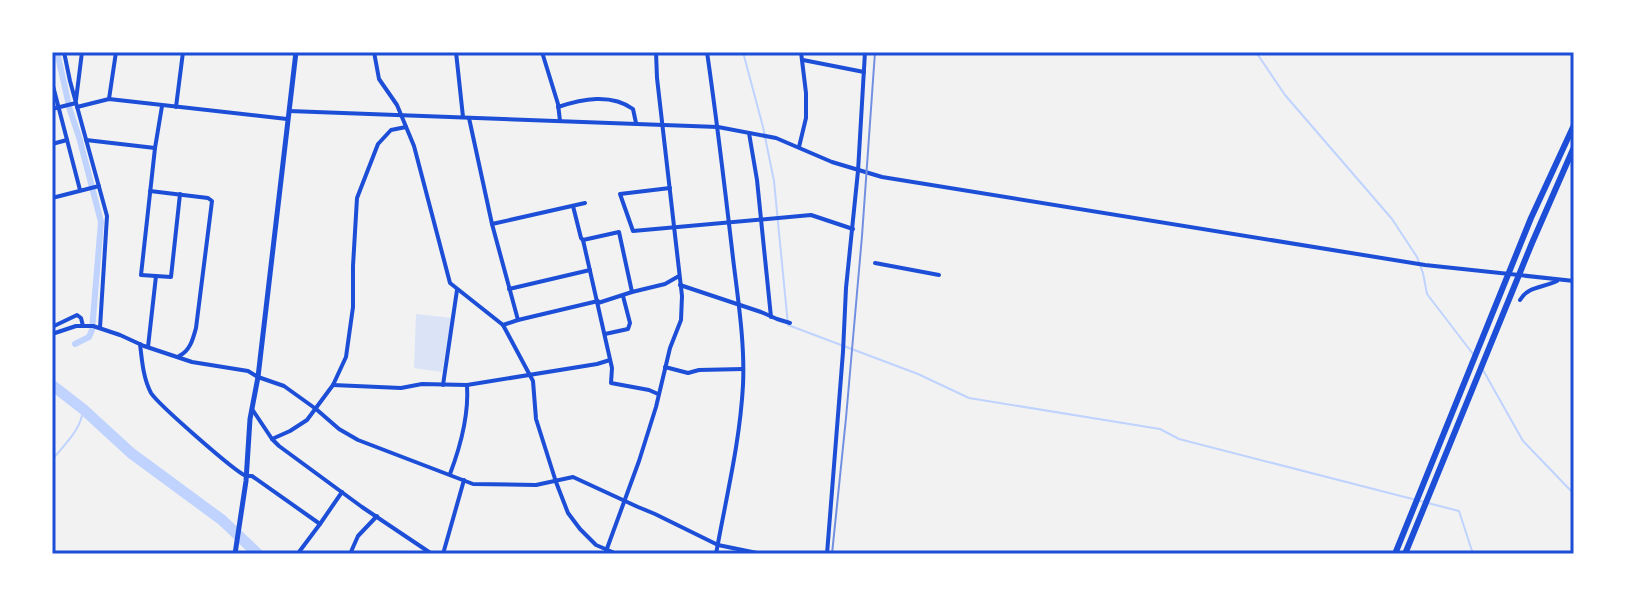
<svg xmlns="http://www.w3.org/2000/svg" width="1626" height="606" viewBox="0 0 1626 606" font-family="Rubik,sans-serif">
	<rect width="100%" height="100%" fill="#f2f2f2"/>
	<path fill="#dbe4f7" d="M416 314 452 318 442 372 414 368Z"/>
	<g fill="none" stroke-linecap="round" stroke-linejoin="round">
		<g stroke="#bfd3fe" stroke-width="2">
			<path d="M743 52 763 127 774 181 788 325 918 374 969 398 1160 429 1179 439 1459 511 1473 554"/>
			<path d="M1256 52 1285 95 1392 219 1417 257 1423 273 1427 294 1473 354"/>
			<path d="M1483 370 1523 441 1574 494"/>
			<path d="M52 460C64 445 82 429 83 409"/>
		</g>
		<path stroke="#bfd3fe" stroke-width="6" d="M57 52 70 110 79 137 101 222 92 330 89 337 75 344"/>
		<path stroke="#bfd3fe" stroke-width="11" d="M52 385 83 409 131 453 222 520 258 554"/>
		<g stroke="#1d4ed8" stroke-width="4">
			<path d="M64 52 70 81 107 216 100 328"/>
			<path d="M374 52 379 79 397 105 414 146 450 283 503 325 533 381 536 419 556 482 568 513 580 529 596 545 617 554"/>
			<path d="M456 52 463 117"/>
			<path d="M542 52 558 104 560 121"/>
			<path d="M707 52C717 121 725 189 733 258 738 300 745 343 743 385 740 442 726 498 716 554"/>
			<path d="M803 60 864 72"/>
			<path d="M52 82 80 190"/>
			<path d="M109 99 116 52"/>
			<path d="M76 100 82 52"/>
			<path d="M162 106 155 148 141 275 171 277 180 194"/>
			<path d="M77 107 109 99 287 119"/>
			<path d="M176 107 183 52"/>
			<path d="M558 107C582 99 611 93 633 109L636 123"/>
			<path d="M52 109 76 103"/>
			<path d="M289 111 718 127 776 138 832 162 882 177 1425 265 1574 281"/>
			<path d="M469 118 492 224 518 320"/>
			<path d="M749 133 757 180 771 317"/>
			<path d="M86 140 155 148"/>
			<path d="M52 144 67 140"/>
			<path d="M799 147 806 118V93L801 52"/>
			<path d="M670 188 620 194 633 231 811 215 853 229"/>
			<path d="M150 191 208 198 212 201 196 328C193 339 190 351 179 356"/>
			<path d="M52 198 99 186"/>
			<path d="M573 206 581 238 583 240 612 368 611 383 649 390 658 394"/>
			<path d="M492 224 585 203"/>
			<path d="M583 240 619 232 632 292"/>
			<path d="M875 263 939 275"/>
			<path d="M680 285 761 312 777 319 790 323"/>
			<path d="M509 289 590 270"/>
			<path d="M1520 300C1528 286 1543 288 1557 281"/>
			<path d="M598 303 632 292 665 284 679 276"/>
			<path d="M503 325 518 320 598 301"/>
			<path d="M52 327 77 315 81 318 83 326"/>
			<path d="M52 334 76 326H93L120 335 144 346 192 362 248 371 258 377 284 386 316 409 339 429 358 440 473 484 536 485 573 477 638 507 655 514 718 545 762 554"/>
			<path d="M605 334 628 329 630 323 623 296"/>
			<path d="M140 344C142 360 143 378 151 393 158 404 234 471 246 476 248 476 250 476 252 476L320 524 342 492"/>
			<path d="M148 347 156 276"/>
			<path d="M665 367 688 373 699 370 743 369"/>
			<path d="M333 385 401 388 422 384 467 385 597 364 610 360"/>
			<path d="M443 385 457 290"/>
			<path d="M252 409 272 439 279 446 362 507 432 554"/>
			<path d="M272 439 290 431 307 420 333 385 346 357 353 307V266L357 198 378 144 391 130 406 127"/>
			<path d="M450 474C461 445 469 415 467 385"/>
			<path d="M302 554 299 552 320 524"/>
			<path d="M350 554 358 536 377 516"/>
			<path d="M443 554 464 480"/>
			<path d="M605 554 639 461 656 407 670 348 681 320 682 296 657 78 656 52"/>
			<path d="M827 554 843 352 846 288 858 171 865 52"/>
		</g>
		<path stroke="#1d4ed8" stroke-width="5" d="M235 554 246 481 250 419 258 377 296 52"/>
		<g stroke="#1d4ed8" stroke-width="6">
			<path d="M1395 554 1531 218 1574 125"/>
			<path d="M1405 554 1532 243 1574 147"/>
		</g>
		<path stroke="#7290e2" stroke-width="2" d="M832 554 846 418 862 236 875 52"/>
	</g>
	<rect width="1626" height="606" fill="none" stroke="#ffffff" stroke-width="108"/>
	<rect x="54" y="54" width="1518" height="498" fill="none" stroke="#1d4ed8" stroke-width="3"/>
</svg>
